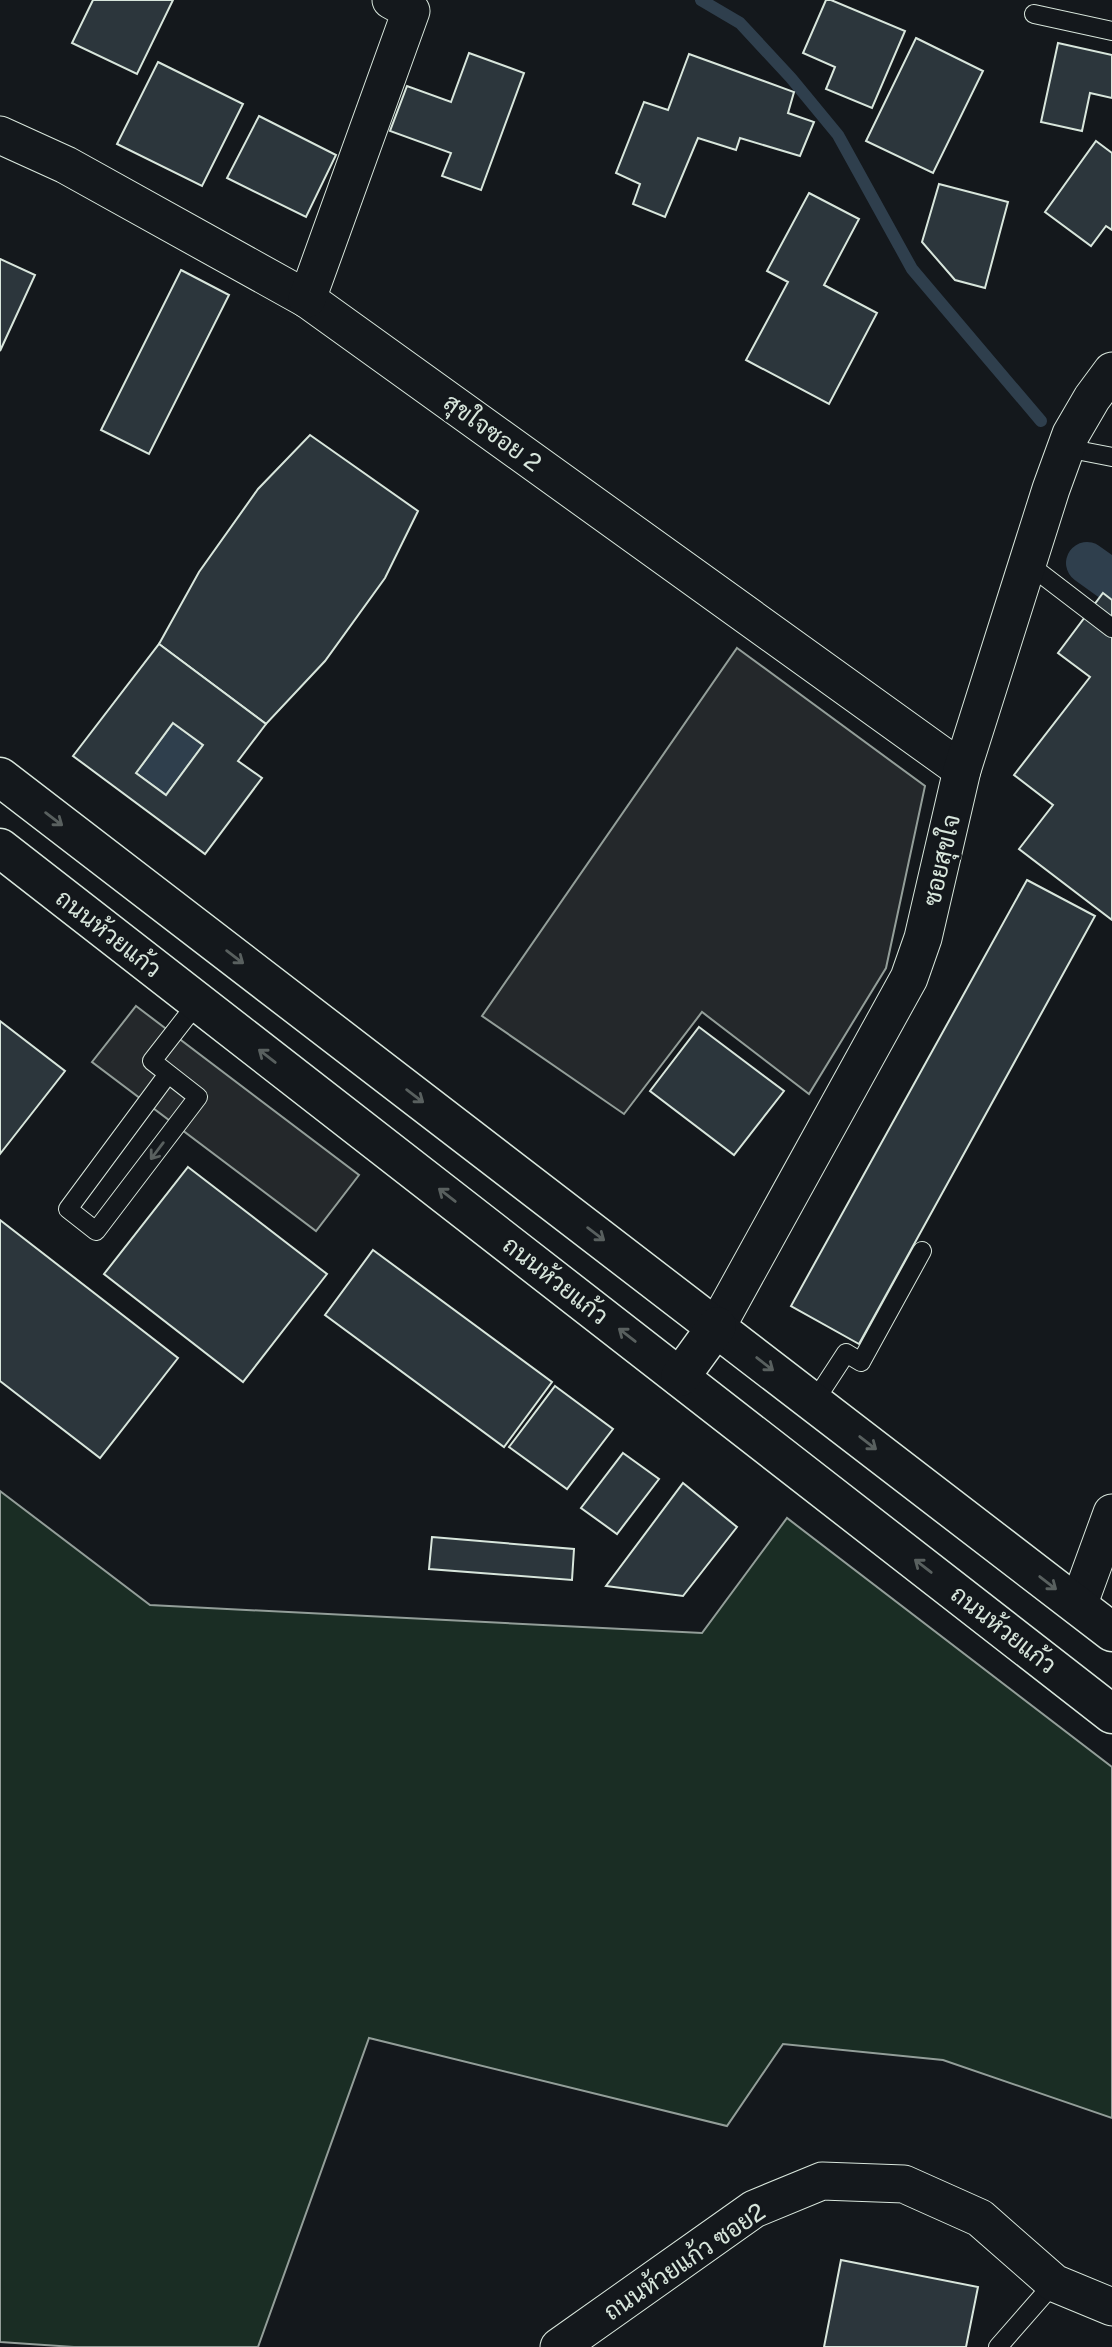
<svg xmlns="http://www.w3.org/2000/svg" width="1112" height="2347" viewBox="0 0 1112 2347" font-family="'Public Sans',Sarabun,sans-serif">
	<rect width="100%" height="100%" fill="#14181c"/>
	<path fill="#1a2d24" stroke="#939e99" stroke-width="2" d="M0 1491 150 1605 702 1633 787 1518 1112 1767V2118L943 2060 783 2044 727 2126 369 2038 258 2347H74L0 2342Z"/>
	<g fill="#24282b" stroke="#939e99" stroke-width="2">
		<path d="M737 648 925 786 886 968 809 1094 702 1012 624 1114 482 1016Z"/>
		<path d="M136 1006 359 1175 316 1231 92 1062Z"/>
	</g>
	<path fill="#2f3f4d" stroke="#939e99" stroke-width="2" d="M173 723 203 745 166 795 136 773Z"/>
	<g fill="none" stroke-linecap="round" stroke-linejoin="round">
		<path stroke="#2f3f4d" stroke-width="12" d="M701 0 740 23 791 78 838 135 912 269 1041 421"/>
		<path stroke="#2f3f4d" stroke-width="42" d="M1087 563 1112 581"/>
	</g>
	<g fill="#2c363c" stroke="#d8e6dc" stroke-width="2" fill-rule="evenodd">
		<path d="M93 0H173L137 74 72 43Z"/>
		<path d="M826 0H831L905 31 872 108 826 89 835 67 803 53Z"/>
		<path d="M916 38 983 71 933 173 866 141Z"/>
		<path d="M1058 43 1112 55V98L1090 93 1082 131 1041 122Z"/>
		<path d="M469 53 524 73 481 190 442 176 451 153 390 131 407 86 451 102Z"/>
		<path d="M689 54 794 92 788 113 814 122 800 156 740 138 736 150 698 138 665 217 633 204 640 184 616 173 644 102 668 110Z"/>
		<path d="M158 62 243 104 202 186 117 144Z"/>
		<path d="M259 116 336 155 306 217 227 178Z"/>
		<path d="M1096 141 1112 153V230L1106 226 1091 246 1045 212Z"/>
		<path d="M939 184 1008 202 985 288 955 280 922 242Z"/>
		<path d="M809 193 859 219 824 285 877 313 829 404 746 360 788 282 767 271Z"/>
		<path d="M0 259 35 275 0 351Z"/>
		<path d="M181 270 229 295 149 454 101 430Z"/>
		<path d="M310 435 418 511 385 578 325 661 266 724 159 644 199 572 258 489Z"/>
		<path d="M1103 593 1112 600V920L1019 849 1053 805 1014 775 1090 677 1058 653Z"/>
		<path d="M159 644 266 724 238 761 262 778 205 854 73 756ZM173 723 203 745 166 795 136 773Z"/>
		<path d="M1027 880 1095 916 859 1344 791 1306Z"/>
		<path d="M0 1021 65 1071 0 1154Z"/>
		<path d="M699 1027 784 1091 734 1155 650 1091Z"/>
		<path d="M188 1167 327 1274 243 1382 104 1274Z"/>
		<path d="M0 1220 178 1358 100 1458 0 1381Z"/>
		<path d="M373 1250 552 1382 504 1447 325 1315Z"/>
		<path d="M555 1386 613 1429 567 1489 509 1447Z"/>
		<path d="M623 1453 659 1479 617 1534 581 1508Z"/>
		<path d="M683 1483 737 1527 683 1596 606 1586Z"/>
		<path d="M432 1537 574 1549 572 1580 429 1569Z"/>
		<path d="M841 2260 978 2287 966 2347H824Z"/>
	</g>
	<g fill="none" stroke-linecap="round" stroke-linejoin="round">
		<defs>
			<g id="service">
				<path d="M1034 14 1112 31"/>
				<path d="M1066 448 1112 457"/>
				<path d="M1027 563 1112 628"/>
				<path d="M168 1074 68 1209 96 1231 198 1097 152 1061 198 1002"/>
				<path d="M814 1402 846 1353 861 1362 922 1251"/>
				<path d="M998 2347 1054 2283"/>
			</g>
			<g id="minor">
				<path d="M0 135 66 165 307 299 962 770"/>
				<path d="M307 299 411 11 391 0"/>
				<path d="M717 1326 909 978 923 938 962 770 1051 489 1071 434 1092 398 1112 371"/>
				<path d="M1078 1606 1112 1513"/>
				<path d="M559 2347 754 2209 822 2181 904 2184 980 2218 1054 2283 1112 2307"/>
			</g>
			<g id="primary">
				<path d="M0 777 1112 1632"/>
				<path d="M0 848 1112 1714"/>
				<path d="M680 1377 717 1326"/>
			</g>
		</defs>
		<use href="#service" stroke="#d8e6dc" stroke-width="20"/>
		<use href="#minor" stroke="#d8e6dc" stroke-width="39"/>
		<use href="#primary" stroke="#d8e6dc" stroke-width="41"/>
		<use href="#service" stroke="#14181c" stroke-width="18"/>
		<use href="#minor" stroke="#14181c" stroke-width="37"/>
		<use href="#primary" stroke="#14181c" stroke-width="38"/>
	</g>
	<defs><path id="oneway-shaft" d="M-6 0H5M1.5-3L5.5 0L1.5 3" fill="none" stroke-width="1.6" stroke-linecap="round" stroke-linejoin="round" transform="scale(1.75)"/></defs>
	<g stroke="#59605f">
		<use href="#oneway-shaft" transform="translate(54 819) rotate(37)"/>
		<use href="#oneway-shaft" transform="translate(235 957) rotate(37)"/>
		<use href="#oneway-shaft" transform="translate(267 1056) rotate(-142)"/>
		<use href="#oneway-shaft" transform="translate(415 1096) rotate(37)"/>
		<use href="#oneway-shaft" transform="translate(157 1151) rotate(127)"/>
		<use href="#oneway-shaft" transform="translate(447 1195) rotate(-142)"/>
		<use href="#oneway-shaft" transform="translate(596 1234) rotate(37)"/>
		<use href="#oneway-shaft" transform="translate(627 1335) rotate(-142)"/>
		<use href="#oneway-shaft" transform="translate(765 1364) rotate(38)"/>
		<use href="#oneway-shaft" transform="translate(868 1443) rotate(38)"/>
		<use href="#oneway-shaft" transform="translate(923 1566) rotate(-142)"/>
		<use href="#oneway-shaft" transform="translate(1048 1583) rotate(38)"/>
	</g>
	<g text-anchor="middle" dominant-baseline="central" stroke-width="5" stroke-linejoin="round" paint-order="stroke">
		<g font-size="24" fill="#d8e6dc" stroke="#14181c">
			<text transform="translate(493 432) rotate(36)">สุขใจซอย 2</text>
			<text transform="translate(941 860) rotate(-77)">ซอยสุขใจ</text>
			<text transform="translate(109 933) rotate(38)">ถนนห้วยแก้ว</text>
			<text transform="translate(556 1280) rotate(38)">ถนนห้วยแก้ว</text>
			<text transform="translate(1004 1629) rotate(38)">ถนนห้วยแก้ว</text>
			<text transform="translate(684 2261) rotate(-34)">ถนนห้วยแก้ว ซอย2</text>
		</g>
	</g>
</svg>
